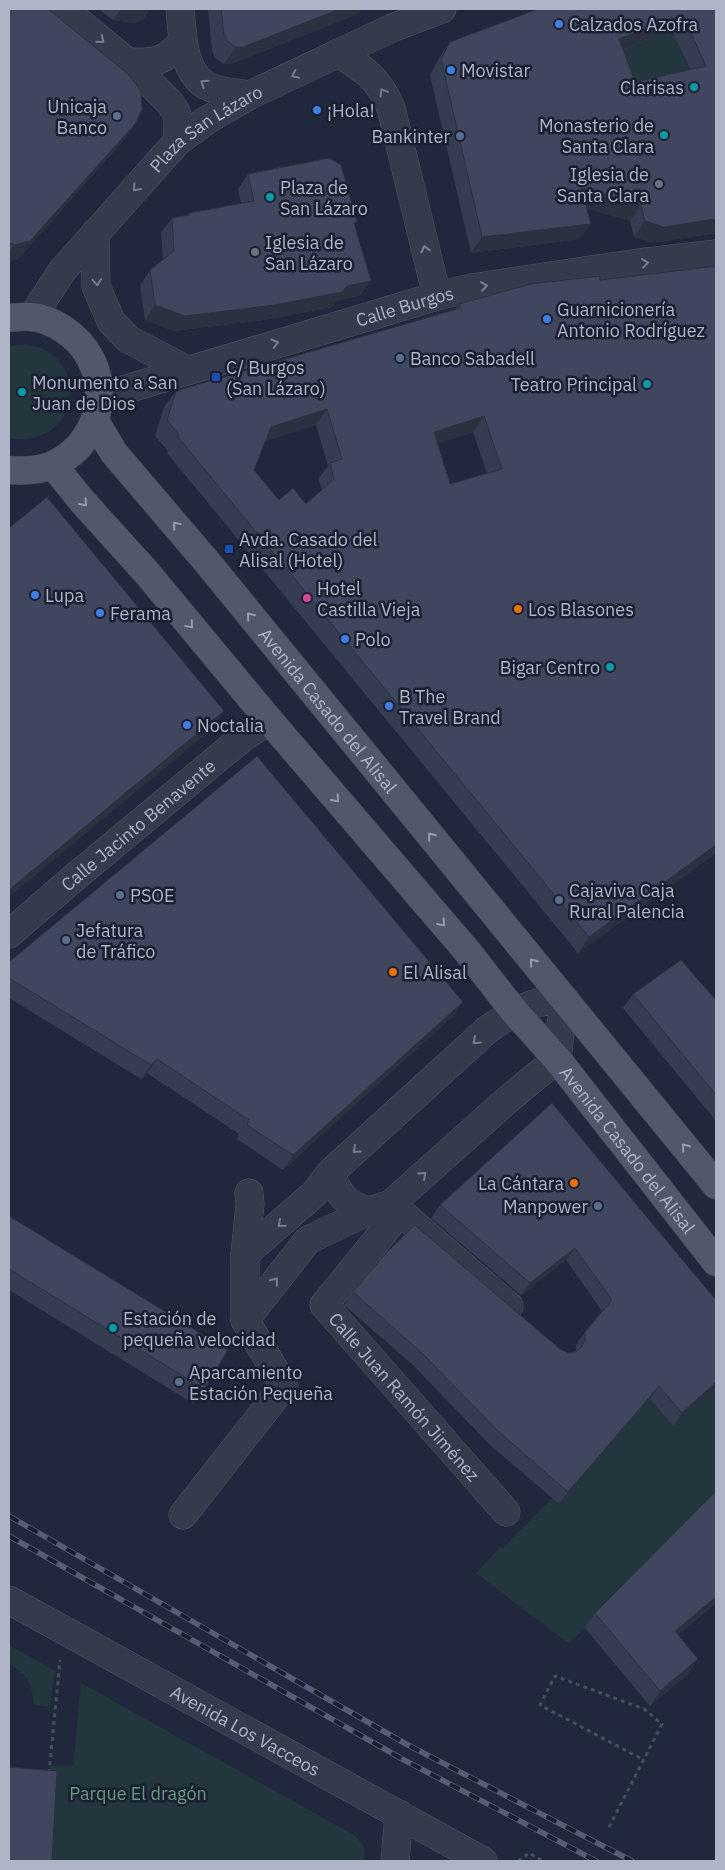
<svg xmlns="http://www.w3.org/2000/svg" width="725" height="1870" viewBox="0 0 725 1870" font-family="'IBM Plex Sans',sans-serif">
	<rect width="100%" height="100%" fill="#21273c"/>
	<g fill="#23353d">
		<path d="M672 31 695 81 624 98 608 55Z"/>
		<path d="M14 345C19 345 24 344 29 345 91 353 81 451 9 438V347Z"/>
		<path d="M716 1387V1496L569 1644 476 1573 500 1547 503 1548 552 1498 559 1504 650 1399 673 1426Z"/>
		<path d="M9 1645 55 1671 50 1707 34 1705C32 1684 28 1674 9 1664Z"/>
		<path d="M81 1683 356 1836 364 1847 365 1861H44L50 1766H73Z"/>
	</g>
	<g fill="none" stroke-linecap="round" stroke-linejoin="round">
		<defs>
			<g id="minor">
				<path d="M63 9 136 69 170 103 176 112 178 122 177 142"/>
				<path d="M180 9C183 37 182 80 215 89 226 93 239 93 250 95"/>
				<path d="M338 53C363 68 380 80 391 108L437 296"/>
				<path d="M128 62C155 63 166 62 183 40"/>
				<path d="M95 233 96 286 111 321 128 339 187 370"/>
				<path id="s1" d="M32 317 62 271 177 142 207 120 250 95 392 28 442 9"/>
				<path id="s2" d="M100 397 437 296 471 288 638 263 716 254"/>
				<path id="s3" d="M9 934 75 877 241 739 269 720"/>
				<path d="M391 1204 509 1306"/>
				<path id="s4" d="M400 1212 324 1305 506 1512"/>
				<path d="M245 1254 315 1193 330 1173"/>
				<path d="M245 1320 308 1240 369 1211 391 1204 506 1101 557 1059 564 1000C532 999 513 1012 487 1030L330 1173C338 1194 347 1206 369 1211"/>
				<path d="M183 1515 284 1386 245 1320V1254L250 1204 249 1193"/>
				<path id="s5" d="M9 1600 483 1861"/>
				<path d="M395 1861 399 1814"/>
			</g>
			<g id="major">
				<path d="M9 318C16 317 24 316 32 317 43 318 54 323 63 329 115 362 110 438 53 465 39 471 24 471 9 470"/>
				<path id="s6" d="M95 421 114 453 207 562 716 1185"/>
				<path id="s7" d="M53 465 82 501 147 573 269 720 467 951 514 1011 557 1059 716 1262"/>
			</g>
		</defs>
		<use href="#minor" stroke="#505467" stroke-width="29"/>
		<use href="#major" stroke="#3e4355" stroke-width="29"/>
		<g stroke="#41525a" stroke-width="3" stroke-dasharray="4 4" stroke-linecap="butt">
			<path d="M49 1773 60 1660"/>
			<path d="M609 1827 662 1724 644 1709 555 1676 540 1705 644 1760"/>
			<path d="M518 1861 529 1853 543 1861"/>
		</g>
		<use href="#minor" stroke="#353a4c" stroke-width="28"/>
		<use href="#major" stroke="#52586c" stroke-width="28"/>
		<defs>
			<g id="rail">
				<path d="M9 1516 406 1744 632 1861"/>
				<path d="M9 1536 404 1760 596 1861"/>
			</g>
		</defs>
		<use href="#rail" stroke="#565d74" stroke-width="5.5"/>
		<use href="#rail" stroke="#1a1f31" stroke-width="4" stroke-dasharray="11" stroke-linecap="butt"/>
	</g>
	<g fill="#363c51" fill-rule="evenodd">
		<path d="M9 9 135 124 122 142 18 259 9 261Z"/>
		<path d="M101 9H150L143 19 135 23 113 20 101 11Z"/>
		<path d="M208 9H361L359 12 353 16 231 64H224L215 58 212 51Z"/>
		<path d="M716 9V233L653 243 634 237 630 221 586 208 580 239 471 253 430 75 439 58 450 42ZM672 31 690 69 635 82 623 50Z"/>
		<path d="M248 174 355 225 361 295 336 301 332 307 264 320 174 331 145 320 140 285 150 270 163 260 161 233 172 218 187 215 189 213 241 203 238 189Z"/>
		<path d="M716 266V853L578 953 167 453 168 451 155 436 164 407 176 391 455 309 459 304 600 280 626 277ZM316 425 328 466 318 479 322 490 306 504 279 500 254 470 265 441ZM473 432 487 473 450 484 438 443Z"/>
		<path d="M9 962 463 1002 453 1016 283 1170 237 1139 239 1134 147 1073 141 1079 9 998Z"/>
		<path d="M633 994 716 1000V1121L623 1008Z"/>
		<path d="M552 1103 716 1387 673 1426 650 1399 559 1504 489 1444 414 1366 344 1305 353 1292 560 1349 568 1353 576 1351V1345L585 1332 602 1311 566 1260 521 1295 431 1218 440 1205Z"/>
		<path d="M9 1216 204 1389 194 1404 9 1290Z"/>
		<path d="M716 1491V1603L678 1635 688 1674 650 1706 585 1628 595 1613Z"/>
	</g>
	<g fill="#2c3142">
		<path d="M121 9H150L143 19 135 23 113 20Z"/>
		<path d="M340 9H361L359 12 353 16 231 64H224L236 47Z"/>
		<path d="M683 15 672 31 608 55 619 39Z"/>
		<path d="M135 124 122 142 18 259 9 261V253L14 245Z"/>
		<path d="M581 188 641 205 630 221 570 204Z"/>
		<path d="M716 219V233L653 243 634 237 645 221Z"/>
		<path d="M591 224 580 239 471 253 482 237Z"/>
		<path d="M371 281 361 295 336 301 332 307 264 320 174 331 145 320 155 305 347 286Z"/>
		<path d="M327 409 316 425 260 443 271 427Z"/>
		<path d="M484 416 473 432 423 448 434 432Z"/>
		<path d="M224 711 213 728 9 897V890Z"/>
		<path d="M716 845V853L578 953 589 937Z"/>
		<path d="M463 1002 453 1016 283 1170 293 1155Z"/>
		<path d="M157 1059 147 1073 141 1079 151 1065Z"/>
		<path d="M575 1248 566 1260 521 1295 530 1283Z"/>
		<path d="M716 1382V1387L673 1426 682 1413Z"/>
		<path d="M659 1386 650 1399 559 1504 568 1492Z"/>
		<path d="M716 1597V1603L664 1646 675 1631Z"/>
		<path d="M698 1659 688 1674 650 1706 660 1691Z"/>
	</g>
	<g fill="#3f465e" stroke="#2c3142" fill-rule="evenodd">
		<path d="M9 9H48L128 74 141 91 142 110 135 124 30 241 14 245 9 242Z"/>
		<path d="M221 9H340L243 47H236L227 41 224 34Z"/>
		<path d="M538 9H716V219L664 227 645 221 641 205 581 188 591 224 482 237 441 59 450 42ZM683 15 706 66 635 82 619 39Z"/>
		<path d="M329 158 341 165 357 222 354 223 371 281 347 286 342 292 275 305 185 316 155 305 150 270 174 251 172 218 189 215V213L254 201 248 174Z"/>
		<path d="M716 266V845L589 937 178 437 179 435 167 420 176 391 460 308 459 304 531 284 600 276V280L626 277ZM327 409 342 459 330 463 334 479 306 504 293 488 279 500 254 470 271 427ZM484 416 502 469 450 484 434 432Z"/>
		<path d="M47 497 224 711 9 890V528Z"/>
		<path d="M257 756 463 1002 293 1155 247 1125 249 1120 157 1059 151 1065 9 978V962Z"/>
		<path d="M681 960 716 1000V1095L633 994Z"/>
		<path d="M552 1103 716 1300V1382L682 1413 659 1386 568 1492 498 1431 422 1353 353 1292 386 1253 415 1225 560 1349 568 1353 576 1352 581 1348 585 1340V1332L612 1300 575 1248 530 1283 440 1205Z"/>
		<path d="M9 1216 228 1350 204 1389 9 1269Z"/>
		<path d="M716 1491V1597L675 1631 698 1659 660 1691 595 1613Z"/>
		<path d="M9 1767 57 1771 52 1861H9Z"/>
	</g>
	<defs><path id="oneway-chevron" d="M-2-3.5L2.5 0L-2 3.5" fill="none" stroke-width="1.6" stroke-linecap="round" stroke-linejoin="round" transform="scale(1.25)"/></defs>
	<g stroke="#797d90">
		<use href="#oneway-chevron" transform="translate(101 40) rotate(39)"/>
		<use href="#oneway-chevron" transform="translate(295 75) rotate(154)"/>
		<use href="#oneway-chevron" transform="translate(204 83) rotate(-145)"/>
		<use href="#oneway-chevron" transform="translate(383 92) rotate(-121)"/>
		<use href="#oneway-chevron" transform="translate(136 188) rotate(132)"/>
		<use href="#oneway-chevron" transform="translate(425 249) rotate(-104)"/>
		<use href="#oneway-chevron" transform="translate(645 263) rotate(-7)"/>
		<use href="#oneway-chevron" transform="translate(97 282) rotate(85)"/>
		<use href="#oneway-chevron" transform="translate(484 286) rotate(-8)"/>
		<use href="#oneway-chevron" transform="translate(275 343) rotate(-16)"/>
		<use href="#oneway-chevron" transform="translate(476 1041) rotate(137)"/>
		<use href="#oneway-chevron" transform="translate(356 1150) rotate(138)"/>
		<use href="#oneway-chevron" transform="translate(423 1175) rotate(-42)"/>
		<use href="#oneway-chevron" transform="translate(281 1224) rotate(139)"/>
		<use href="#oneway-chevron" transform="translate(275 1281) rotate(-52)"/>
	</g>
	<g stroke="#989db1">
		<use href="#oneway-chevron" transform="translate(84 503) rotate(48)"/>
		<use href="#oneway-chevron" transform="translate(176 525) rotate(-130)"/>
		<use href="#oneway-chevron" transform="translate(250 616) rotate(-129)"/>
		<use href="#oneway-chevron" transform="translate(190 625) rotate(50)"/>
		<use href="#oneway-chevron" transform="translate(336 799) rotate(49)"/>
		<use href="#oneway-chevron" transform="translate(431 836) rotate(-129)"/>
		<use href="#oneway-chevron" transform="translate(442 923) rotate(49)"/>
		<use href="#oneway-chevron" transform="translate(533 962) rotate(-129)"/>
		<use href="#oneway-chevron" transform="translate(685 1147) rotate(-129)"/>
	</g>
	<g fill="#3f7fe0" stroke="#1a1f31" stroke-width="2">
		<circle cx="559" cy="24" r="5"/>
		<circle cx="451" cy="70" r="5"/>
		<circle cx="317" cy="110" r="5"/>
		<circle cx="547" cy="319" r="5"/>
		<circle cx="35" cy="595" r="5"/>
		<circle cx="100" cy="613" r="5"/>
		<circle cx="345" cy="639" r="5"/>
		<circle cx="389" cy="706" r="5"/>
		<circle cx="187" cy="725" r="5"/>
	</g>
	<g fill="#0f9aa8" stroke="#1a1f31" stroke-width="2">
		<circle cx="694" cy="87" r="5"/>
		<circle cx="664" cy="135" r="5"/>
		<circle cx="270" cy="197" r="5"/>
		<circle cx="647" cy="384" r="5"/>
		<circle cx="22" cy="392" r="5"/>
		<circle cx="610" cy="667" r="5"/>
		<circle cx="113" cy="1328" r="5"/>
	</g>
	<g fill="#5c6f8a" stroke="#1a1f31" stroke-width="2">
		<circle cx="117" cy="116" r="5"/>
		<circle cx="460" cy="136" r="5"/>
		<circle cx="400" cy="358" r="5"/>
		<circle cx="120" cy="895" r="5"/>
		<circle cx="559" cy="900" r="5"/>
		<circle cx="66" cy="940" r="5"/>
		<circle cx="598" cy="1206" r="5"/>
		<circle cx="179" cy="1382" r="5"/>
	</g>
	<g fill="#6b7280" stroke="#1a1f31" stroke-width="2">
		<circle cx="659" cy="184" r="5"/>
		<circle cx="255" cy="252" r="5"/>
	</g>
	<g fill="#1a4fb4" stroke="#1a1f31" stroke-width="2">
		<rect x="211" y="372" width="10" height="10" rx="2.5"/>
		<rect x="224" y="544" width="10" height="10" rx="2.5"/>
	</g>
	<circle fill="#d1479c" stroke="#1a1f31" stroke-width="2" cx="307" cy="598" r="5"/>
	<g fill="#e8710a" stroke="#1a1f31" stroke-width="2">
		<circle cx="518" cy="609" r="5"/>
		<circle cx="393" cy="972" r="5"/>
		<circle cx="574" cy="1183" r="5"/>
	</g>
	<g text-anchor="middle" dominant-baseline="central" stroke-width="5" stroke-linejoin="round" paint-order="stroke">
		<g font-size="18" fill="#b0b4c8" stroke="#1a1f31" text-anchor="start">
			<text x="569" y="24">Calzados Azofra</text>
			<text x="461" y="70">Movistar</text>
			<text x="684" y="87" text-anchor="end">Clarisas</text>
			<text x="107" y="106" text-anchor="end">Unicaja<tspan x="107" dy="21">Banco</tspan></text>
			<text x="327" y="110">¡Hola!</text>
			<text x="654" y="125" text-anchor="end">Monasterio de<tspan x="654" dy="21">Santa Clara</tspan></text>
			<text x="450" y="136" text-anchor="end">Bankinter</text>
			<text x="649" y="174" text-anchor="end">Iglesia de<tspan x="649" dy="21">Santa Clara</tspan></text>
			<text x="280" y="187">Plaza de<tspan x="280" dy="21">San Lázaro</tspan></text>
			<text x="265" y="242">Iglesia de<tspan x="265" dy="21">San Lázaro</tspan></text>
			<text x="557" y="309">Guarnicionería<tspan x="557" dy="21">Antonio Rodríguez</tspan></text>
			<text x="410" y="358">Banco Sabadell</text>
			<text x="226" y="367">C/ Burgos<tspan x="226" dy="21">(San Lázaro)</tspan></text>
			<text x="32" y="382">Monumento a San<tspan x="32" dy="21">Juan de Dios</tspan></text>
			<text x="637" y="384" text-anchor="end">Teatro Principal</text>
			<text x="239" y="539">Avda. Casado del<tspan x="239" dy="21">Alisal (Hotel)</tspan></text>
			<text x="317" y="588">Hotel<tspan x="317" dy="21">Castilla Vieja</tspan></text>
			<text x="45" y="595">Lupa</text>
			<text x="528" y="609">Los Blasones</text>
			<text x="110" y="613">Ferama</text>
			<text x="355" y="639">Polo</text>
			<text x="600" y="667" text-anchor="end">Bigar Centro</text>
			<text x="399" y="696">B The<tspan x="399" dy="21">Travel Brand</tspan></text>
			<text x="197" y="725">Noctalia</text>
			<text x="569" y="890">Cajaviva Caja<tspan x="569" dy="21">Rural Palencia</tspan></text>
			<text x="130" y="895">PSOE</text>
			<text x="76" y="930">Jefatura<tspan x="76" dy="21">de Tráfico</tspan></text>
			<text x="403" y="972">El Alisal</text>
			<text x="564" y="1183" text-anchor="end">La Cántara</text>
			<text x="588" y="1206" text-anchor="end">Manpower</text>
			<text x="123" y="1318">Estación de<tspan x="123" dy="21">pequeña velocidad</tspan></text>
			<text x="189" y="1372">Aparcamiento<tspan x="189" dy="21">Estación Pequeña</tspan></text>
		</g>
		<g font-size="18" fill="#b0b4c8" stroke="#1a1f31">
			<text stroke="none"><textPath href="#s1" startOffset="259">Plaza San Lázaro</textPath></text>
			<text stroke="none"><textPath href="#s2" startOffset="318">Calle Burgos</textPath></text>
			<text stroke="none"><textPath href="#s6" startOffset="372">Avenida Casado del Alisal</textPath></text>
			<text stroke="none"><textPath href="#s3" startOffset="169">Calle Jacinto Benavente</textPath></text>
			<text stroke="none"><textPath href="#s7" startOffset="894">Avenida Casado del Alisal</textPath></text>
			<text stroke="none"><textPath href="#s4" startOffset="242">Calle Juan Ramón Jiménez</textPath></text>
			<text stroke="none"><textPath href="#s5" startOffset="270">Avenida Los Vacceos</textPath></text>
		</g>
		<g font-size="18" fill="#659b7c" stroke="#1a1f31">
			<text x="138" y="1793">Parque El dragón</text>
		</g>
	</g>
	<rect width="725" height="1870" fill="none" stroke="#b0b4c8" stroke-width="20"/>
</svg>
